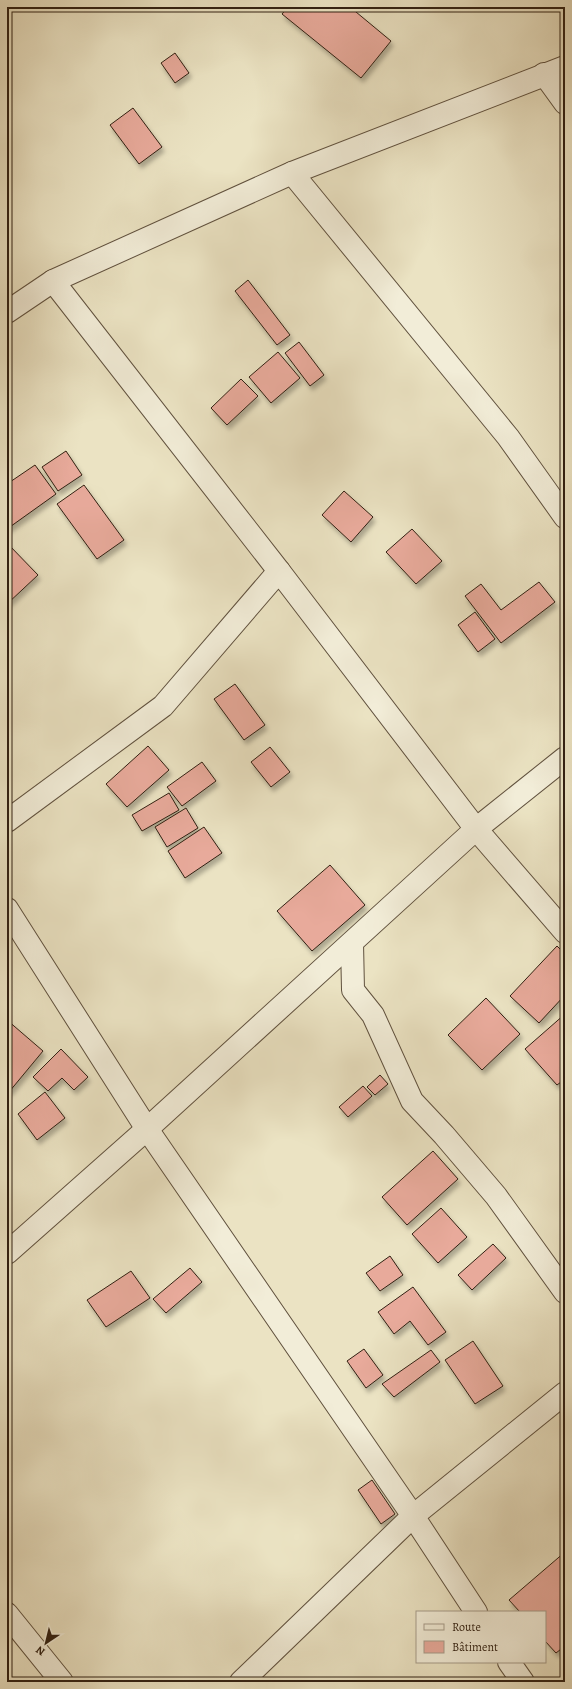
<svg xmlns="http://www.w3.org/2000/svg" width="572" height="1689" viewBox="0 0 572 1689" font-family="Alegreya,serif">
	<defs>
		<filter id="shadow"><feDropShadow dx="2.5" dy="4.5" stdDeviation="2" flood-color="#0004"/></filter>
	</defs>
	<rect width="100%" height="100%" fill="#ebe3c3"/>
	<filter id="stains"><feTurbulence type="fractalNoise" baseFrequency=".005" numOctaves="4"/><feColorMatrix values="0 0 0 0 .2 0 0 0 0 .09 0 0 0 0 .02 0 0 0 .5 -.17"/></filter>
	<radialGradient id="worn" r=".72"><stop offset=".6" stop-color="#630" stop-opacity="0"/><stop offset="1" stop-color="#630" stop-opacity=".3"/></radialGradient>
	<g fill="#e8aa9b" stroke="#312012" filter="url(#shadow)">
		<path d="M288 7H350L391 41 361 78 282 14Z"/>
		<path d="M175 53 189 73 175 83 161 63Z"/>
		<path d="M133 108 162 147 139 164 110 125Z"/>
		<path d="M248 280 290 335 277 345 235 291Z"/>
		<path d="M299 342 324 375 310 386 285 353Z"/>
		<path d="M278 352 300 378 271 403 249 377Z"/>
		<path d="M241 379 258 396 227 425 211 408Z"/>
		<path d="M66 451 82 475 58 491 42 467Z"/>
		<path d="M35 465 56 494 7 529V484Z"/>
		<path d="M84 485 124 540 97 559 57 504Z"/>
		<path d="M344 491 373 517 351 542 322 515Z"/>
		<path d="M412 529 442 561 416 584 386 552Z"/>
		<path d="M7 543 38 575 7 604Z"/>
		<path d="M539 582 555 602 501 643 465 596 481 584 501 610Z"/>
		<path d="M475 612 495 639 478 652 458 625Z"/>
		<path d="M235 684 265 725 244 740 214 699Z"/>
		<path d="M148 746 169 770 127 807 106 784Z"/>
		<path d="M270 747 290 772 271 787 251 762Z"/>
		<path d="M202 762 216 781 182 806 167 787Z"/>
		<path d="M169 793 179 810 142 831 132 815Z"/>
		<path d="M186 808 198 828 167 847 155 827Z"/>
		<path d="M204 827 222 853 185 878 168 851Z"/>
		<path d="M330 865 365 905 312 951 277 911Z"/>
		<path d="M557 946 565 954V995L539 1023 510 996Z"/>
		<path d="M486 998 520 1034 482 1070 448 1035Z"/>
		<path d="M565 1014V1079L557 1085 525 1049Z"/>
		<path d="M7 1020 43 1051 9 1092 7 1090Z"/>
		<path d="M61 1049 88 1077 74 1090 62 1078 48 1091 33 1077Z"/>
		<path d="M380 1075 388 1084 375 1095 367 1087Z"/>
		<path d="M363 1086 372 1096 348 1117 339 1107Z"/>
		<path d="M45 1092 65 1118 37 1140 18 1114Z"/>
		<path d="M433 1151 458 1179 407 1225 382 1197Z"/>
		<path d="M441 1208 467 1237 438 1263 412 1234Z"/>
		<path d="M493 1244 506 1258 472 1290 458 1275Z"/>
		<path d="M390 1256 403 1275 380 1291 366 1273Z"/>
		<path d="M190 1268 202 1282 166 1313 153 1299Z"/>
		<path d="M131 1271 150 1298 106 1327 87 1300Z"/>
		<path d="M413 1287 446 1332 428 1345 410 1321 394 1334 378 1312Z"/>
		<path d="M473 1341 503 1386 475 1404 445 1360Z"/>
		<path d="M364 1349 383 1375 366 1388 347 1361Z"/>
		<path d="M431 1350 440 1362 394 1397 382 1384Z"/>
		<path d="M372 1480 395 1514 381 1524 358 1490Z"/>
		<path d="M565 1552V1646L556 1653 545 1641V1612H520L509 1600Z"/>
	</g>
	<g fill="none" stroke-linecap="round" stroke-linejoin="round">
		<defs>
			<g id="minor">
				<path d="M544 74 565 103"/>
				<path d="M292 173 508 437 565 517"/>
				<path d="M53 281 279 571"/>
				<path d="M7 312 53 281 292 173 565 67"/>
				<path d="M7 821 163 706 279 571 476 829 565 932"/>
				<path d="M7 909 147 1129 413 1516 476 1612"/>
				<path d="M352 943 353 990 373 1015 412 1101 444 1135 496 1196 565 1292"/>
				<path d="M7 1253 147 1129 476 829 565 758"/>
				<path d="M7 1614 62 1682"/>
				<path d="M509 1662 523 1682"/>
				<path d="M241 1682 413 1516 565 1393"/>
			</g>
		</defs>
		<use href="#minor" stroke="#60513e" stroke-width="24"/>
		<use href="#minor" stroke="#f2edd8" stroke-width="22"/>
	</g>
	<rect width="572" height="1689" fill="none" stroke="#ebe3c3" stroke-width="24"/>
	<rect x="8" y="8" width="556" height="1673" fill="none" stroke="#312012" stroke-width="2"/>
	<rect x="12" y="12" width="548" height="1665" fill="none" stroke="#312012"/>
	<rect x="416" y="1611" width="130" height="52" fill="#f2edd8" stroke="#a59b89"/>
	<rect x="424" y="1624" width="20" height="6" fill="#f2edd8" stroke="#a59b89"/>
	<text x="452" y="1631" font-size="12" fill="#312012">Route</text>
	<rect x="424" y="1641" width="20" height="12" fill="#e8aa9b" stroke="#a59b89"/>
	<text x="452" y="1651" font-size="12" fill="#312012">Bâtiment</text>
	<g transform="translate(46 1643) rotate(215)" stroke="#f2edd8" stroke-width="3" paint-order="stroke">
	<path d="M0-3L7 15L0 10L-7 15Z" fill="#312012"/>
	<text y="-6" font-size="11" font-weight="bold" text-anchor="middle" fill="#312012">N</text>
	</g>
	<rect width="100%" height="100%" filter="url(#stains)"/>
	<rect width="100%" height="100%" fill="url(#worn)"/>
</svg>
